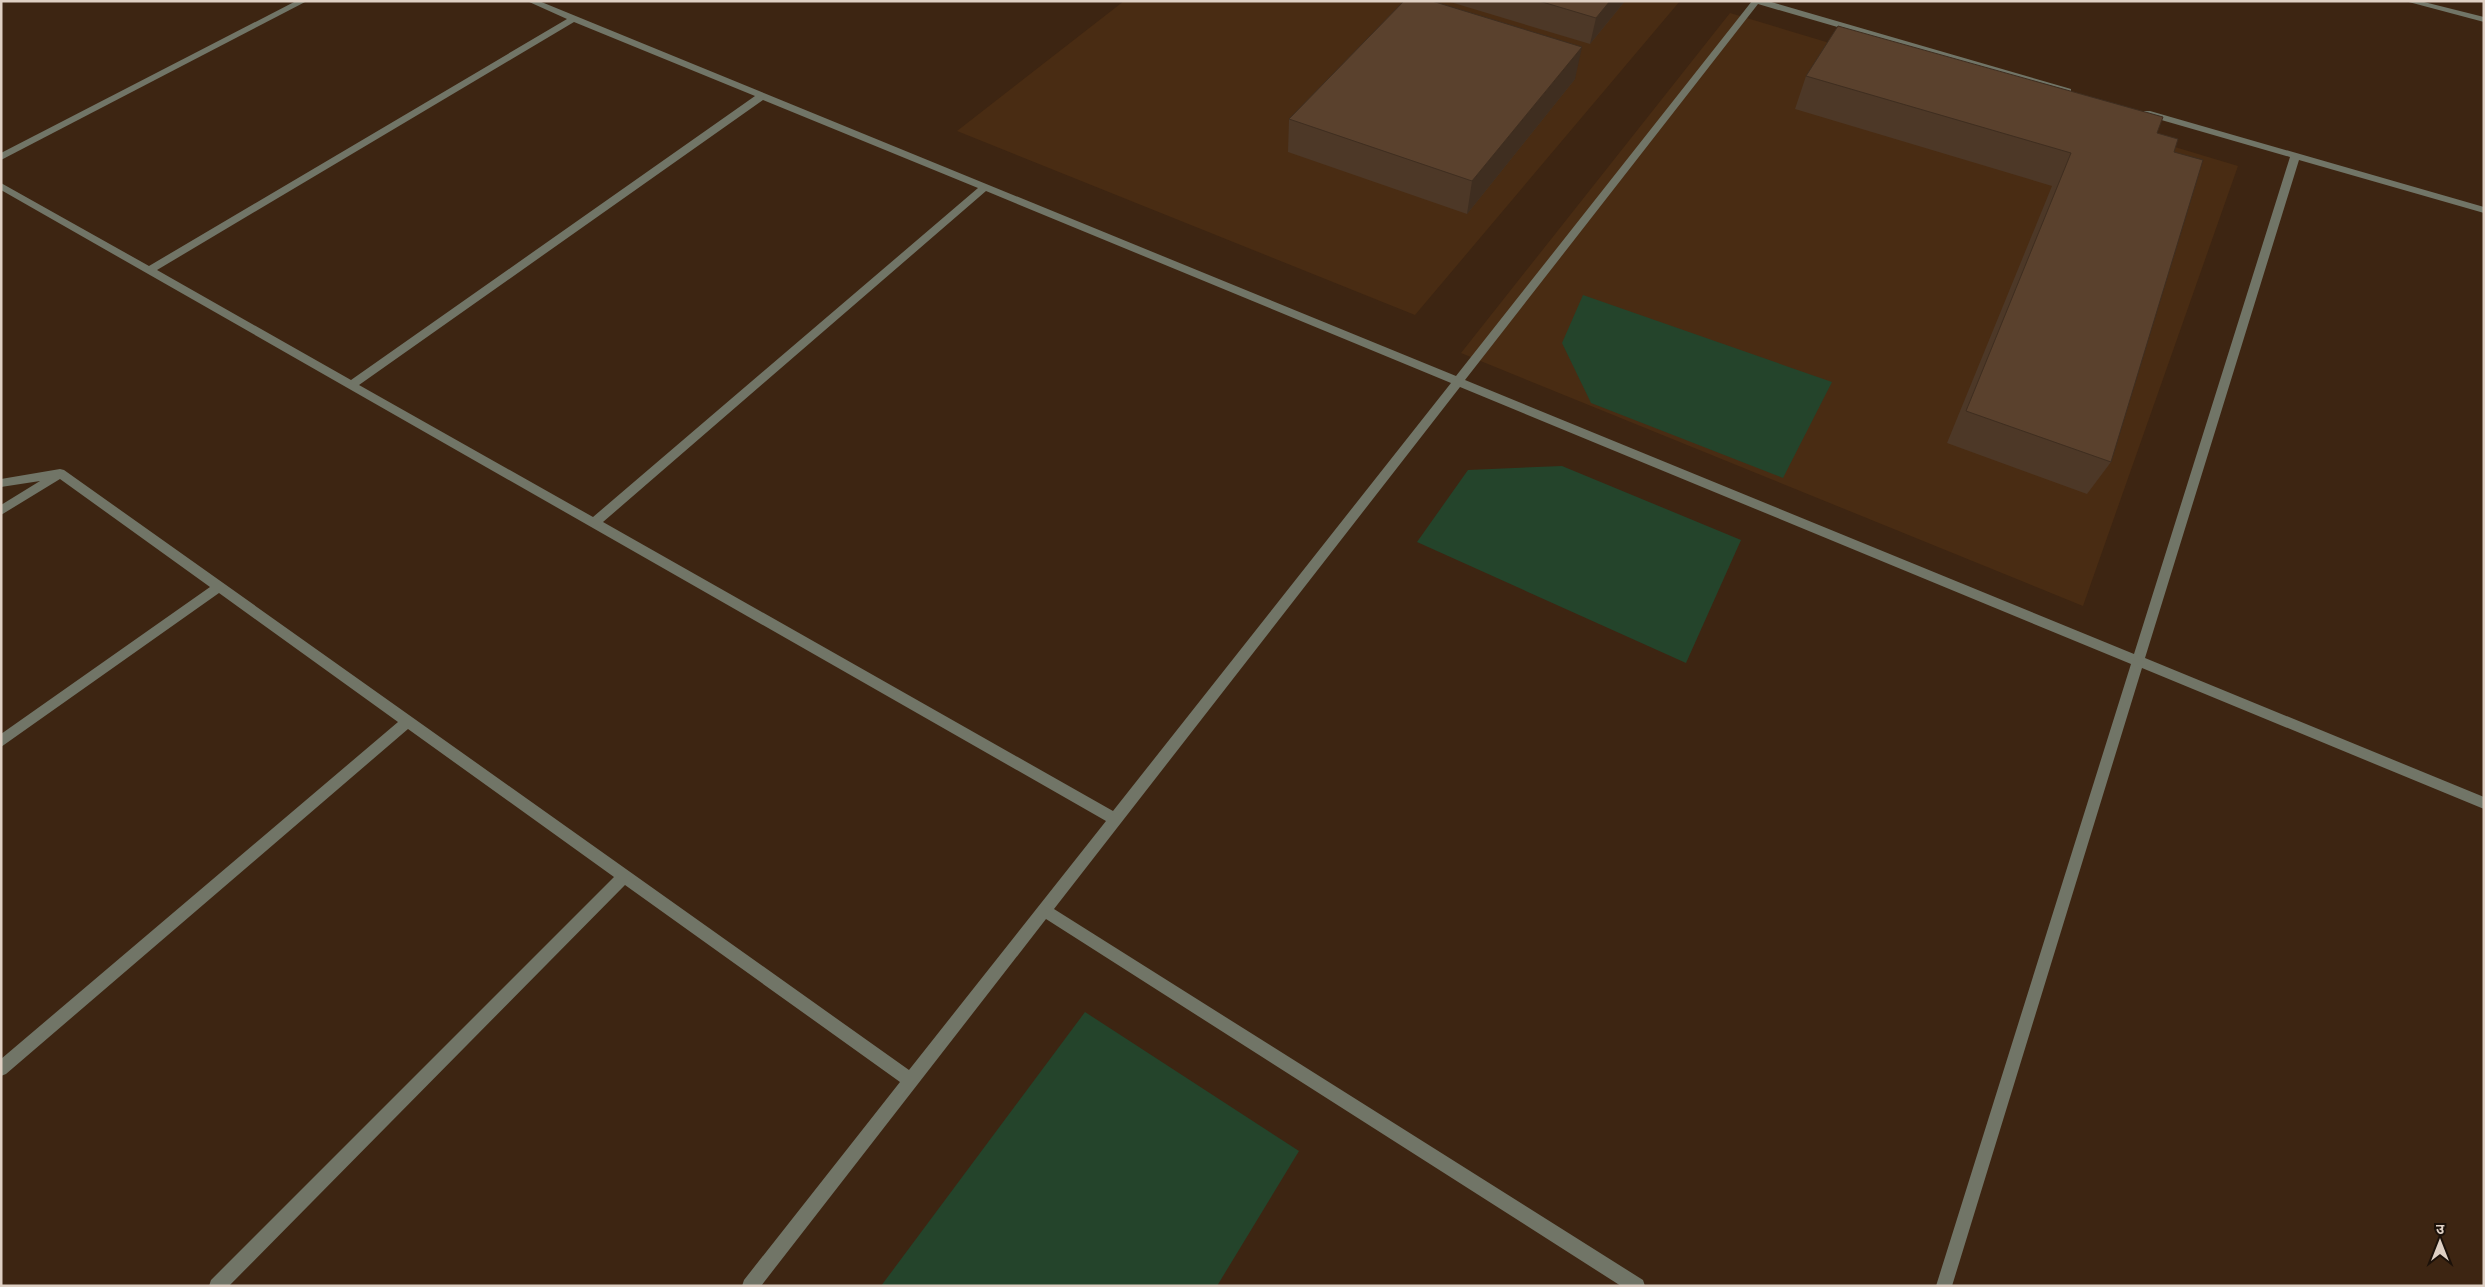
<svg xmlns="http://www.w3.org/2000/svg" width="2485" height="1287" viewBox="0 0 2485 1287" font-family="'Work Sans','Noto Sans Devanagari',sans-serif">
	<rect width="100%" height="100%" fill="#3d2512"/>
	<g fill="#492c13">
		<path d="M1124 1H1680L1415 315 957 131Z"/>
		<path d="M1730 13 2238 166 2083 606 1461 353Z"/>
	</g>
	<g fill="#24442b">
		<path d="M1583 295 1832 382 1783 478 1591 403 1562 343Z"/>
		<path d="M1562 466 1741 540 1686 663 1417 542 1468 470Z"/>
		<path d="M1085 1012 1299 1151 1217 1286H881Z"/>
	</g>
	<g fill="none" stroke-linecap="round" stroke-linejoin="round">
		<g fill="#717567" fill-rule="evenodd">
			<path d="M296 1H307L1 160V153Z"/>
			<path d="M527 1H539L1456 376 1752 1H1768L2071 89V93H2065L1758 4 1465 380 2134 654 2290 157 2144 115V111H2150L2484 207V213L2299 160 2145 658 2484 797V809L2142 668 1952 1286H1936L2131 664 1460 387 1054 909 1643 1280 1645 1286H1621L1046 919 761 1286H742L744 1280 900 1082 625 885 229 1286H209L211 1280 614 877 408 729 6 1074 1 1076V1059L398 722 219 593 1 747V734L210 587 60 479 1 515V505L40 481 1 487V479L60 469 64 470 909 1070 1106 821 1 190V183L149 266 567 19ZM574 22 755 96 351 380 157 270ZM763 100 978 188 593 517 359 385ZM986 191 1451 383 1113 811 603 522Z"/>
			<path d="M2405 1H2420L2484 17V22Z"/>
		</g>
	</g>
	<g fill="#4d3827">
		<path d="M1447 1H1625L1590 44Z"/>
		<path d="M1806 76 2157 133 2174 152 2111 462 2087 494 1947 443 2052 186 1795 109Z"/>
		<path d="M1575 79 1467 214 1288 152 1289 119Z"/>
	</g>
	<g fill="#3f2e20">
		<path d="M1610 1H1625L1590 44 1596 18Z"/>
		<path d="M1582 47 1575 79 1467 214 1472 181Z"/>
	</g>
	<g fill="#5a412d" stroke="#3f2e20">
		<path d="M1404 1H1432L1582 47 1472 181 1289 119Z"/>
		<path d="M1539 1H1610L1596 18Z"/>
		<path d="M1838 26 2163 117 2157 133 2178 139 2174 152 2203 160 2111 462 1966 411 2071 153 1806 76Z"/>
	</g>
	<rect width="2485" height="1287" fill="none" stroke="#dfd0c4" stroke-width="5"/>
	<g transform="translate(2440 1242)" stroke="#1c1109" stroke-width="4" paint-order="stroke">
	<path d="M0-4L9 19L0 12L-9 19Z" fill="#dfd0c4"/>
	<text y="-8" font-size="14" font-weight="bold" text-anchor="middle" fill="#dfd0c4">उ</text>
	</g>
</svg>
